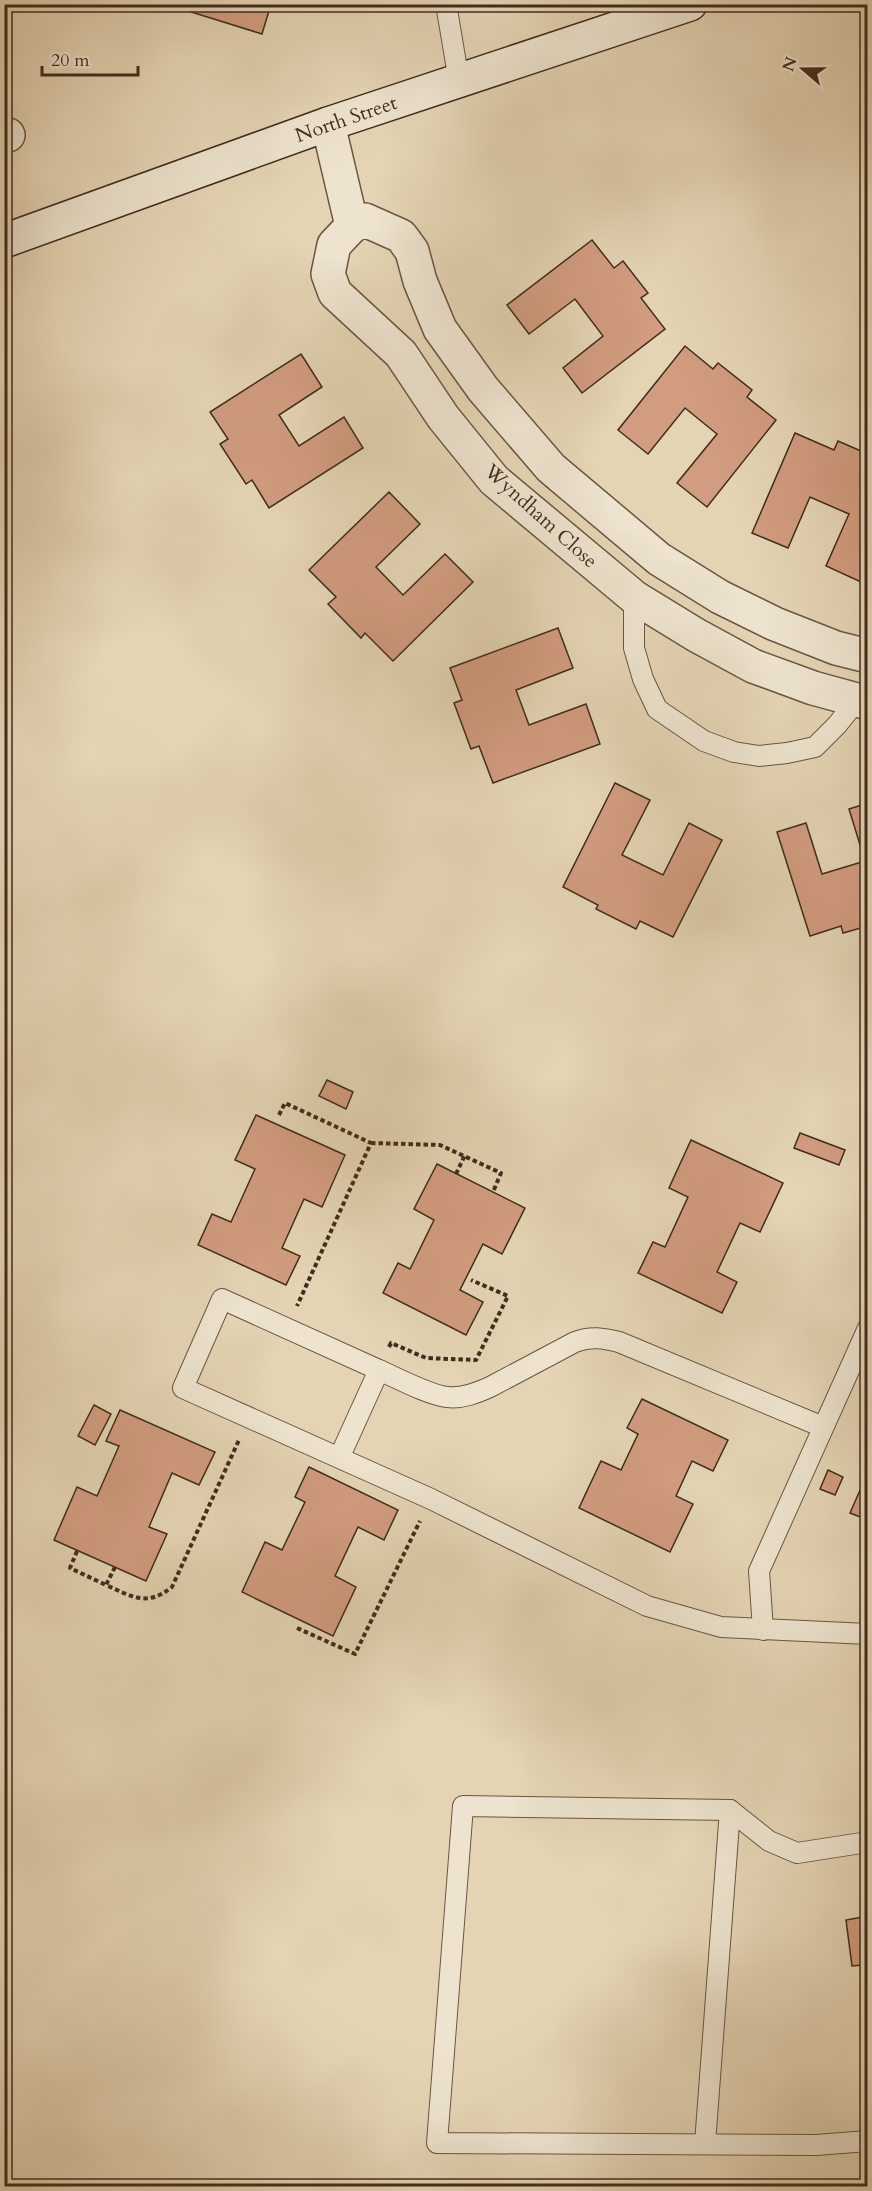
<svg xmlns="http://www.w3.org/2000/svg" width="872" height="2191" viewBox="0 0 872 2191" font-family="Cardo,serif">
	<rect width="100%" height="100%" fill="#e4d4b3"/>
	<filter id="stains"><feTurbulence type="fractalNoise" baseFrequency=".00333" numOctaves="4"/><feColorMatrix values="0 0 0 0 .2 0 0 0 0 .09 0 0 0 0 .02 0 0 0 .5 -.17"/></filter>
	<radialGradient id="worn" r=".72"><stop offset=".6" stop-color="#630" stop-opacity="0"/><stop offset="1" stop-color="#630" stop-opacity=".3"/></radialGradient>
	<g fill="#d19c7f" stroke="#402c1e" stroke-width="1.5">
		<path d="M190 4H271L262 34 188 11Z"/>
		<path d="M592 240 614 268 623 261 648 293 641 298 665 329 582 393 563 368 603 336 575 299 529 334 507 305Z"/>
		<path d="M685 346 713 369 718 363 752 390 747 397 776 420 707 507 677 483 717 434 685 408 648 454 618 430Z"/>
		<path d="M301 354 322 387 279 415 299 446 344 417 363 448 269 508 252 480 246 484 220 444 228 439 210 412Z"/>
		<path d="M795 433 834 450 838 441 868 454V567L861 582 826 566 849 514 810 497 788 548 752 533Z"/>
		<path d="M389 492 420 524 376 567 403 595 445 554 473 582 393 661 365 633 361 638 328 604 336 597 309 570Z"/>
		<path d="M558 628 573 668 516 690 529 725 586 704 600 744 493 783 479 746 471 749 454 703 462 700 450 668Z"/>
		<path d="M615 783 650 800 622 855 663 875 689 823 722 840 673 937 640 921 636 929 596 909 598 905 563 887Z"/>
		<path d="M868 803V926L843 933 841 926 810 936 777 832 806 823 822 874 865 861 849 809Z"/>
		<path d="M327 1080 353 1092 346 1109 319 1096Z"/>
		<path d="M256 1115 345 1155 322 1207 304 1199 282 1248 300 1256 286 1285 198 1245 212 1214 231 1222 255 1169 235 1160Z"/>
		<path d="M800 1133 845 1150 839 1165 794 1148Z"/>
		<path d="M691 1140 783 1183 760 1232 740 1223 717 1272 737 1282 722 1313 638 1273 653 1242 665 1247 688 1197 669 1188Z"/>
		<path d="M437 1164 525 1208 502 1254 483 1244 460 1290 483 1302 466 1335 383 1293 398 1263 410 1269 434 1220 414 1209Z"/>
		<path d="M642 1399 728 1440 713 1471 692 1461 676 1496 693 1504 670 1552 579 1508 601 1461 621 1470 638 1434 627 1428Z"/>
		<path d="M94 1405 111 1414 95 1445 78 1436Z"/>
		<path d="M120 1410 215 1452 199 1485 172 1473 149 1527 167 1534 146 1581 54 1540 77 1487 97 1496 119 1446 106 1441Z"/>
		<path d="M309 1467 398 1510 384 1540 358 1527 335 1576 356 1587 333 1636 242 1592 265 1542 282 1550 305 1502 295 1497Z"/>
		<path d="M828 1470 843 1477 835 1495 820 1489Z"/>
		<path d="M868 1472V1520L850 1513Z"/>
		<path d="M868 1916V2003L862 1965 852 1966 846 1920Z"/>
	</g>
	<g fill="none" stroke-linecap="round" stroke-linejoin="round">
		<defs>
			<g id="lane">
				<path d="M446 4 459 81"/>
				<path d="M634 597V648L643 679 657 709 704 741 734 752 759 756 787 753 815 747 837 725 857 700"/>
				<path d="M379 1370C397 1378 429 1395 447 1397 462 1399 477 1393 490 1387L575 1342C591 1336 603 1338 619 1342L823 1427"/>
				<path d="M340 1456 379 1370 222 1299 183 1388 431 1499 647 1606 721 1627 868 1634"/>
				<path d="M763 1630 759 1571 868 1328"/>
				<path d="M868 1842 797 1853 769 1841 730 1810 463 1806 437 2143 816 2145 868 2141"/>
				<path d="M705 2144 730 1810"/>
			</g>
			<g id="street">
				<path d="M328 124 352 226"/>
				<path d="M4 136 8 135"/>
				<path d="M868 656 836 648 775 624 720 597 659 559 551 468 483 389 440 329 420 281 412 251 401 236 365 220 352 226 334 245 328 274 335 293 401 354 443 417 494 480 634 597 696 635 753 666 813 688 868 703"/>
			</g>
			<path id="secondary" d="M4 241 328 124 690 4"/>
		</defs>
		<use href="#lane" stroke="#695643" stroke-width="22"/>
		<use href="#street" stroke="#695643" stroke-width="36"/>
		<use href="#secondary" stroke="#402c1e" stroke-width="36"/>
		<g stroke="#402c1e" stroke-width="4" stroke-dasharray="4.5 3" stroke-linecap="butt">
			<path d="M279 1115 285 1103 371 1143 297 1306"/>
			<path d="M371 1143 440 1145 501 1173 493 1192"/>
			<path d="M456 1174 465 1155"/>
			<path d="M389 1347 391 1343 426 1358 476 1360 508 1296 471 1280"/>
			<path d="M77 1551 70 1568 106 1585"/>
			<path d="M115 1567 106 1585C133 1597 147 1607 172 1587L239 1440"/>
			<path d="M297 1628 355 1654 420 1521"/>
		</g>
		<use href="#lane" stroke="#ede3ce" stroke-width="20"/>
		<use href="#street" stroke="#ede3ce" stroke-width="33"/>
		<use href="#secondary" stroke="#ede3ce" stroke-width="33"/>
	</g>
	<g text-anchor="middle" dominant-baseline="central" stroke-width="4.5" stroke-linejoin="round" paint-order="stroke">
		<g font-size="20" fill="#402c1e" stroke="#ede3ce">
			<text transform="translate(346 119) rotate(-19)">North Street</text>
			<text transform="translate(541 516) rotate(42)">Wyndham Close</text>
		</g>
	</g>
	<rect width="872" height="2191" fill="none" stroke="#e4d4b3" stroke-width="24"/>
	<rect x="6" y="6" width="860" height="2179" fill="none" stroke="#402c1e" stroke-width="3"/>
	<rect x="12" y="12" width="848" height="2167" fill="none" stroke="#402c1e" stroke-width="1.5"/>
	<g transform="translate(803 69) rotate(290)" stroke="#ede3ce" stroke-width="4.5" paint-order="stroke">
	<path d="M0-4.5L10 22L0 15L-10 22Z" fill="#402c1e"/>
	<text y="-9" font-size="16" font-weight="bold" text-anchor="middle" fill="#402c1e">N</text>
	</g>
	<path d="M42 66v9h96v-9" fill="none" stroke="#402c1e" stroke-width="3"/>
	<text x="51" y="66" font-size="18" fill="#402c1e" stroke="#ede3ce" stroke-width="4.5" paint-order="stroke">20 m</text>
	<rect width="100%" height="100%" filter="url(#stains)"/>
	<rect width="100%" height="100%" fill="url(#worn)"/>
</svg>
